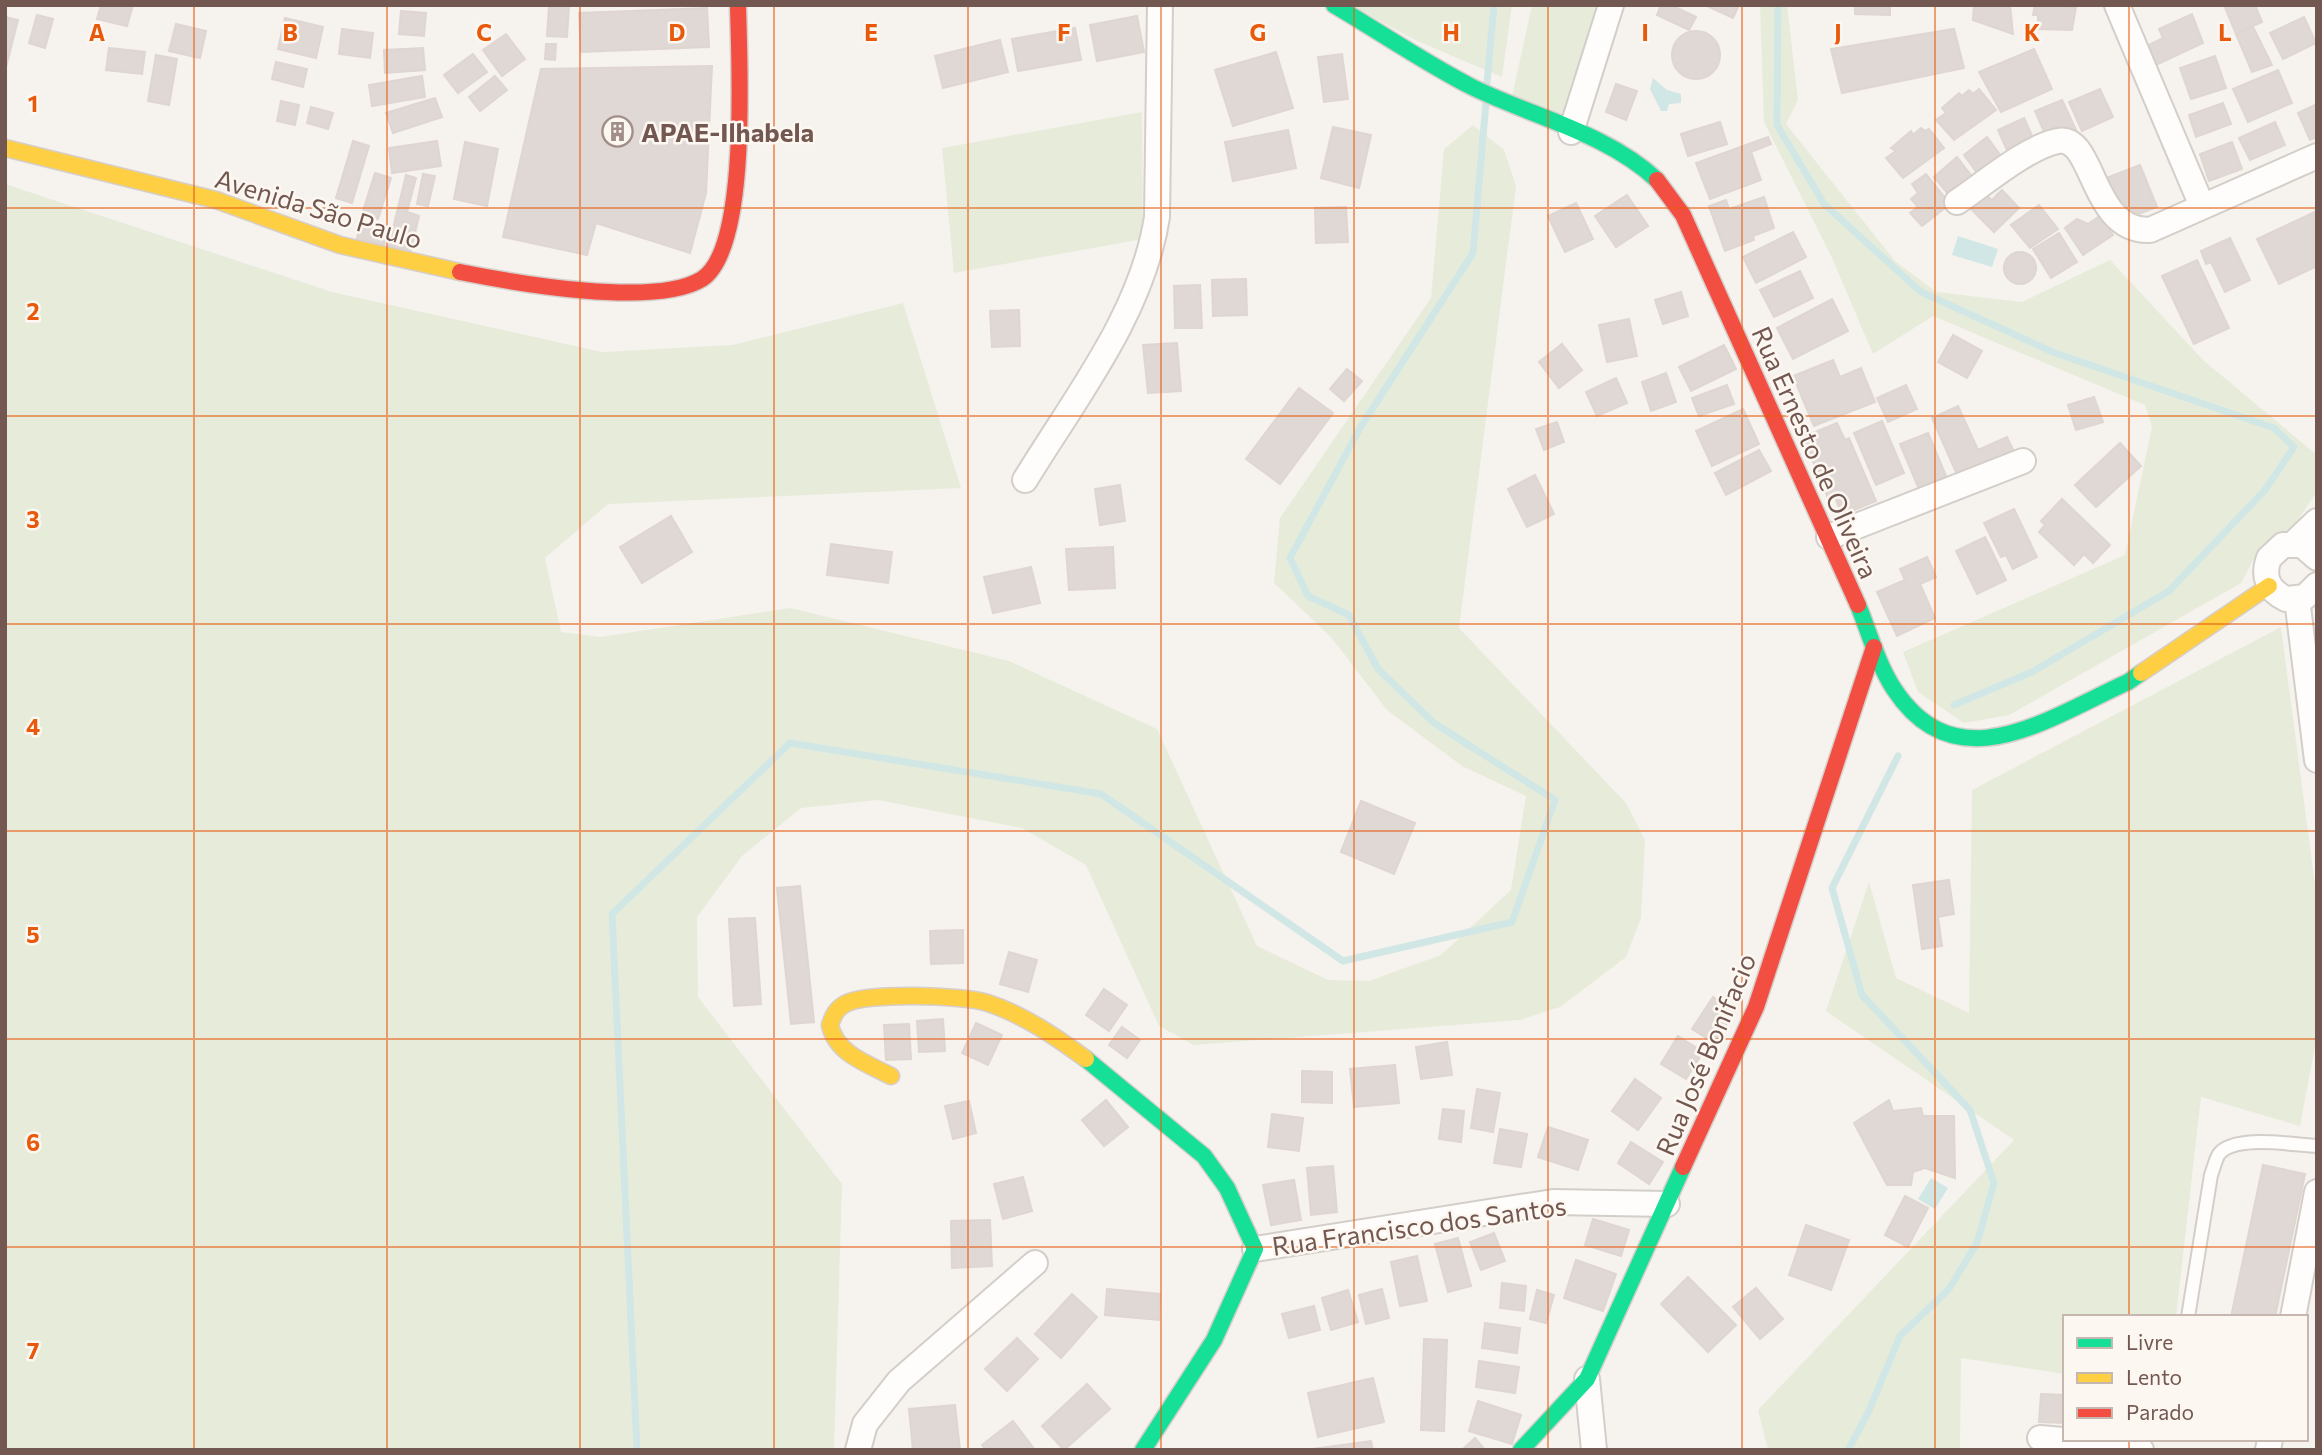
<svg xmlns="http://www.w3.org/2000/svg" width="2322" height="1455" viewBox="0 0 2322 1455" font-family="Commissioner,sans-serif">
	<rect width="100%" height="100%" fill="#f6f2ee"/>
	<g fill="#e7ecda">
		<path d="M1351 5H1512L1502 77 1415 40Z"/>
		<path d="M1532 5H1602L1568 123 1511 101Z"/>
		<path d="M1760 5H1787L1798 100 1786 124 1895 261 1936 292 2022 302 2110 260 2203 360 2317 455V491L2294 526 2262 544 2241 583 2009 715 1964 723 1918 692 1903 652 2125 555 2152 427 2145 405 1933 316 1873 354 1832 258 1764 122Z"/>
		<path d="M1142 112 1143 239 954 273 942 148Z"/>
		<path d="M1473 125 1504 150 1516 186 1459 628 1626 803 1645 840 1641 918 1626 957 1560 1007 1520 1020 1194 1045 1159 1026 1086 865 1022 828 878 800 801 808 742 856 697 917 698 997 842 1184 834 1450H5V184L332 292 602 352 733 345 903 303 961 488 608 504 545 558 561 632 601 637 790 608 1009 661 1157 729 1257 946 1328 980 1369 981 1441 955 1511 890 1526 796 1462 766 1387 710 1331 637 1274 583 1280 518 1431 298 1444 149Z"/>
		<path d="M2281 627 2317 900V1036L2300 1126 2201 1097 2176 1317H2065V1374L1961 1358 1960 1450H1768L1758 1410 2014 1140 1826 1011 1869 882 1896 978 1969 1013 1972 790Z"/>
	</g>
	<g fill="#d1e7e6">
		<path d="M1653 78 1667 90 1681 94V103L1669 104 1667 111H1661L1650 89Z"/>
		<path d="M1958 236 1998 249 1992 267 1952 255Z"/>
		<path d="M1931 1178 1948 1188 1935 1209 1918 1199Z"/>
	</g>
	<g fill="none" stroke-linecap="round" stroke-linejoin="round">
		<g stroke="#d1e7e6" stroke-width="7">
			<path d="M1778 5 1777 125 1824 204 1921 292 2055 353 2274 428 2294 447 2265 490 2169 591 2032 672 1954 705"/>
			<path d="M1487 83 1494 5"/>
			<path d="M637 1450 612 914 790 743 1101 794 1343 961 1512 922 1555 800 1434 723 1378 669 1349 615 1308 596 1290 558 1360 428 1473 253 1486 102"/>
			<path d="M1848 1450 1868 1413 1900 1336 1949 1289 1977 1243 1994 1183 1970 1110 1862 995 1832 888 1898 756"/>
		</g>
	</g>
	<g fill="#e0d8d4" stroke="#dfd5d1" stroke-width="2">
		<path d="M101 5H133L127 26 97 19Z"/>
		<path d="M549 5 569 6 567 37 547 36Z"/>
		<path d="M1661 5H1671L1696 17 1689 30 1657 15Z"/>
		<path d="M1705 5H1739L1733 18Z"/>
		<path d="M1855 5H1890V15L1855 14Z"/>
		<path d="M1974 5H2010L2013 34 1973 20Z"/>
		<path d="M2035 5 2076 7 2072 30 2038 29V15H2033Z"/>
		<path d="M2224 5H2255L2262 22 2236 34Z"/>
		<path d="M707 8 709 47 581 52 579 13Z"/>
		<path d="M401 11 426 13 424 36 399 34Z"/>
		<path d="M2192 14 2203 43 2156 65 2147 46 2163 38 2159 29Z"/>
		<path d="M37 15 53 19 45 48 29 43Z"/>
		<path d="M1137 16 1144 52 1097 61 1090 25Z"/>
		<path d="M5 17 18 20 5 71Z"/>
		<path d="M2304 17 2316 43 2283 59 2270 33Z"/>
		<path d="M285 18 323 27 316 58 278 49Z"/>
		<path d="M176 24 206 31 200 58 169 51Z"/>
		<path d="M2253 27 2272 65 2252 72 2236 34Z"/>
		<path d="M1075 28 1081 60 1018 71 1012 39Z"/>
		<path d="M342 29 373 33 370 58 339 54Z"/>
		<path d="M1954 29 1964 68 1842 93 1831 49Z"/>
		<circle cx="1696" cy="55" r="24"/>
		<path d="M506 34 525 59 502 76 483 50Z"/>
		<path d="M1000 40 1008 72 943 88 935 56Z"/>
		<path d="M546 44H556L555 60 545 59Z"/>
		<path d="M109 48 145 52 142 74 106 70Z"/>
		<path d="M423 48 425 70 385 73 384 50Z"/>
		<path d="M2034 49 2052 89 2001 112 1979 72Z"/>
		<path d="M1276 52 1293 108 1233 126 1215 70Z"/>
		<path d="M473 54 487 72 458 93 444 75Z"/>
		<path d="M1342 54 1348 99 1324 102 1318 57Z"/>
		<path d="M156 55 177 59 169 105 148 101Z"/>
		<path d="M2215 56 2226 88 2191 99 2180 68Z"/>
		<path d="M276 62 307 69 303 87 272 79Z"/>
		<path d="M712 66 706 193 690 253 596 223 587 255 503 237 541 69Z"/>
		<path d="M2278 70 2292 103 2248 122 2233 89Z"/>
		<path d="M422 76 425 97 372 106 369 85Z"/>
		<path d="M495 76 507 90 480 111 469 97Z"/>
		<path d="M1616 84 1637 91 1626 120 1606 112Z"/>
		<path d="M1979 89 1996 110 1954 140 1936 120 1946 113 1942 108 1959 93 1962 96 1969 90 1973 94Z"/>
		<path d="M2100 89 2113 117 2082 131 2069 102Z"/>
		<path d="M435 98 442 117 393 133 386 113Z"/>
		<path d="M2062 100 2076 130 2048 141 2035 111Z"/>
		<path d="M281 101 299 105 295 125 277 121Z"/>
		<path d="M2223 103 2231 124 2196 137 2189 115Z"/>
		<path d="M2317 104V137L2310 140 2298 113Z"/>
		<path d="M311 107 333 113 328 129 307 123Z"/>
		<path d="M2024 118 2037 147 2011 159 1998 130Z"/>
		<path d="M1720 122 1727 144 1688 156 1681 134Z"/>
		<path d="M2275 122 2285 145 2250 160 2239 138Z"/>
		<path d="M1333 127 1371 135 1359 188 1321 178Z"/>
		<path d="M1921 128 1925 131 1929 129 1944 148 1903 178 1886 158 1896 151 1891 148 1911 131 1913 135Z"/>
		<path d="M1288 130 1296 168 1233 181 1225 142Z"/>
		<path d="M1768 137 1771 144 1751 152 1761 180 1710 199 1696 163Z"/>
		<path d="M1987 137 2007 164 1983 181 1964 155Z"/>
		<path d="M353 141 369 146 352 203 336 198Z"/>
		<path d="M437 141 441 166 392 173 389 148Z"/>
		<path d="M465 142 498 149 487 206 454 199Z"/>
		<path d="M2232 142 2242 169 2209 181 2200 154Z"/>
		<path d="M1957 157 1977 183 1955 202 1934 177Z"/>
		<path d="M2140 165 2157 207 2123 220 2106 178Z"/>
		<path d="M375 173 391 178 378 219 362 214Z"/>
		<path d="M423 174 435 176 428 206 417 204Z"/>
		<path d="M1926 174 1950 204 1922 226 1910 213 1918 207 1911 199 1918 193 1912 184Z"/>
		<path d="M406 175 416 178 407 212 419 216 410 254 388 249Z"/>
		<path d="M2002 190 2019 208 1994 232 1970 208 1985 194 1992 200Z"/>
		<path d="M1627 195 1648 226 1616 247 1595 216Z"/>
		<path d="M1764 197 1774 228 1753 236 1754 240 1725 251 1709 206 1726 200 1729 209Z"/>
		<path d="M1576 203 1593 239 1565 252 1548 216Z"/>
		<path d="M2039 205 2058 229 2030 248 2011 225Z"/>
		<path d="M1346 207 1348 242 1316 243 1315 208Z"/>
		<path d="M2317 211V266L2279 284 2257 239Z"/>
		<path d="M2100 216 2113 235 2083 255 2065 228 2077 219 2088 224Z"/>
		<path d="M362 221 388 228 384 245 357 238Z"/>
		<path d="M1793 232 1806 257 1756 283 1743 257Z"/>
		<path d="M2059 233 2077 262 2051 278 2033 249Z"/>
		<path d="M2230 238 2250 280 2225 292 2211 262 2206 264 2201 251Z"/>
		<circle cx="2020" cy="268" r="16"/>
		<path d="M2197 260 2229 328 2194 344 2162 276Z"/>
		<path d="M1800 271 1813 298 1774 317 1760 290Z"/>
		<path d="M1246 279 1247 315 1213 316 1212 280Z"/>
		<path d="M1200 285 1202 328H1175L1174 286Z"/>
		<path d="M1681 292 1688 316 1663 324 1655 300Z"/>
		<path d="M1832 299 1848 331 1793 359 1777 328Z"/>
		<path d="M1019 310 1020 346 992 347 990 311Z"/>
		<path d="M1629 319 1637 356 1607 362 1599 325Z"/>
		<path d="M1953 335 1982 351 1967 378 1938 362Z"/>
		<path d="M1177 343 1181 391 1148 393 1143 345Z"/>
		<path d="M1562 344 1582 370 1559 388 1539 362Z"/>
		<path d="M1724 345 1736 369 1691 391 1679 367Z"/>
		<path d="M1833 360 1840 377 1861 368 1875 402 1814 426 1793 376Z"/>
		<path d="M1347 369 1362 381 1344 401 1330 389Z"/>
		<path d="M1666 373 1676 402 1651 411 1642 382Z"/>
		<path d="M1616 378 1627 403 1597 416 1586 392Z"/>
		<path d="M1727 385 1734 404 1699 416 1692 398Z"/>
		<path d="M1906 385 1917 409 1888 422 1877 398Z"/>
		<path d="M1299 388 1333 413 1280 484 1246 459Z"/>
		<path d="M2094 397 2103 422 2076 430 2068 405Z"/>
		<path d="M1958 406 1978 450 2007 437 2015 454 1959 479 1932 418Z"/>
		<path d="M1743 409 1759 444 1712 466 1696 431Z"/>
		<path d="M1882 421 1904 473 1876 485 1854 433Z"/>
		<path d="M1557 422 1564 442 1544 450 1536 429Z"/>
		<path d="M1837 423 1845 440 1849 438 1876 501 1842 515 1834 495 1828 498 1803 437Z"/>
		<path d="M1928 433 1949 483 1921 494 1900 444Z"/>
		<path d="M2120 443 2141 466 2096 507 2075 485Z"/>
		<path d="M1759 450 1771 471 1726 495 1715 473Z"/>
		<path d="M1535 475 1554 514 1527 527 1508 489Z"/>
		<path d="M1120 485 1125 521 1100 525 1095 489Z"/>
		<path d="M2062 499 2110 545 2093 563 2084 554 2074 565 2039 532 2045 525 2041 521Z"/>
		<path d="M2014 509 2037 557 2013 569 2006 555 2001 557 1984 523Z"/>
		<path d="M671 516 692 552 642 583 620 547Z"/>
		<path d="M1985 537 2006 580 1977 594 1956 551Z"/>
		<path d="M831 544 892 552 888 583 827 575Z"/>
		<path d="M1113 547 1115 588 1069 590 1066 549Z"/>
		<path d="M1927 557 1936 577 1920 584 1935 618 1897 636 1877 592 1905 580 1900 569Z"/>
		<path d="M1031 567 1040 603 993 613 984 577Z"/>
		<path d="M1361 801 1415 823 1394 874 1341 852Z"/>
		<path d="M1949 880 1954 914 1938 917 1942 946 1922 949 1913 885Z"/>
		<path d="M800 886 814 1022 791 1024 777 888Z"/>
		<path d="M755 918 761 1004 734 1006 729 919Z"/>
		<path d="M963 930V963L931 964 930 931Z"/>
		<path d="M1009 952 1037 960 1028 992 1000 984Z"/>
		<path d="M1104 989 1127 1005 1109 1031 1086 1015Z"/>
		<path d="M1713 997 1735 1011 1714 1043 1692 1029Z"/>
		<path d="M943 1019 945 1051 919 1052 917 1021Z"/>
		<path d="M976 1023 1002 1035 988 1065 962 1053Z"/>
		<path d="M909 1024 911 1059 886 1060 884 1025Z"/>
		<path d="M1122 1027 1140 1040 1127 1058 1109 1045Z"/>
		<path d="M1678 1036 1703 1052 1686 1079 1661 1064Z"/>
		<path d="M1447 1042 1452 1075 1421 1079 1416 1047Z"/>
		<path d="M1395 1065 1399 1103 1354 1107 1350 1069Z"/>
		<path d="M1302 1071 1332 1072V1103L1302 1102Z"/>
		<path d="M1635 1079 1661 1098 1638 1130 1612 1111Z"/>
		<path d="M1477 1089 1500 1093 1493 1132 1471 1128Z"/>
		<path d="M1106 1100 1128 1127 1104 1146 1082 1120Z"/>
		<path d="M1889 1100 1893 1111 1921 1108 1923 1116H1954L1955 1178 1925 1168 1913 1172 1911 1185H1887L1854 1123Z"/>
		<path d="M969 1101 976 1133 953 1139 945 1106Z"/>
		<path d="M1443 1109 1464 1111 1461 1142 1439 1139Z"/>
		<path d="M1272 1114 1303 1118 1299 1151 1268 1147Z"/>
		<path d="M1548 1127 1588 1140 1578 1170 1538 1157Z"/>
		<path d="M1500 1129 1527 1134 1521 1167 1494 1163Z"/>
		<path d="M1631 1142 1663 1162 1649 1184 1618 1163Z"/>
		<path d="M2263 1165 2305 1174 2275 1317H2231Z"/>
		<path d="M1333 1166 1337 1212 1311 1215 1307 1168Z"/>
		<path d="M1023 1177 1032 1211 1003 1219 994 1184Z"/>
		<path d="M1294 1180 1301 1220 1271 1225 1263 1185Z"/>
		<path d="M1905 1196 1928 1208 1908 1247 1885 1235Z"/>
		<path d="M1593 1219 1629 1230 1621 1256 1585 1245Z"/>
		<path d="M990 1220 992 1266 952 1268 951 1221Z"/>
		<path d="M1806 1225 1849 1240 1831 1290 1789 1275Z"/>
		<path d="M1494 1233 1505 1261 1481 1270 1470 1242Z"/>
		<path d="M1458 1238 1471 1286 1448 1292 1435 1244Z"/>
		<path d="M1417 1256 1427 1301 1400 1306 1391 1262Z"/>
		<path d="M1576 1260 1616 1274 1603 1311 1564 1298Z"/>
		<path d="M1688 1277 1736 1325 1708 1352 1661 1304Z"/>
		<path d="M1502 1283 1526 1286 1524 1311 1500 1308Z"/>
		<path d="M1756 1288 1783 1319 1760 1339 1733 1307Z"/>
		<path d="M1107 1289 1160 1294 1159 1320 1105 1315Z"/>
		<path d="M1382 1289 1389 1318 1366 1324 1359 1295Z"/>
		<path d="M1348 1290 1358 1322 1331 1330 1322 1298Z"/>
		<path d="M1537 1290 1554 1295 1546 1323 1530 1319Z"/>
		<path d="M1072 1294 1097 1317 1061 1358 1035 1334Z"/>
		<path d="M1314 1306 1320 1330 1289 1338 1282 1314Z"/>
		<path d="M1485 1323 1520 1328 1517 1353 1482 1348Z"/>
		<path d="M1017 1338 1038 1359 1007 1391 985 1369Z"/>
		<path d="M1424 1339 1447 1340 1444 1431 1421 1430Z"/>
		<path d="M1479 1361 1519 1367 1515 1393 1476 1387Z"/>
		<path d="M1373 1378 1384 1422 1318 1437 1308 1393Z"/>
		<path d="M1087 1384 1110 1409 1064 1450 1042 1426Z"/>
		<path d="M2041 1394 2065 1395 2064 1423 2039 1422Z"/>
		<path d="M1478 1401 1521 1415 1512 1444 1469 1431Z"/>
		<path d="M955 1405 960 1450H913L909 1409Z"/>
		<path d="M1013 1421 1035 1450H986L982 1445Z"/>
		<path d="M1475 1438 1485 1450H1462Z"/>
		<path d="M1371 1441 1373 1450H1305Z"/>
	</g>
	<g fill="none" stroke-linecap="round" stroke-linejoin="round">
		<defs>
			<path id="lane" d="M2188 1317 2211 1175C2214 1168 2215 1160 2219 1154 2235 1134 2293 1145 2317 1146"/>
			<g id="street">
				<path d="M2117 5 2202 206"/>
				<path d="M1571 132 1611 5"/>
				<path d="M1957 202C1984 184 2027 147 2058 141 2095 134 2090 232 2150 230L2317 156"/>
				<path d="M1025 480C1075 398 1142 314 1157 217L1160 5"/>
				<path d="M1829 537 2023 461"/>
				<path d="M2293 544 2317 521"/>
				<path d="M2317 558 2302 545H2283L2269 558C2262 577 2268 590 2286 599L2305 597 2317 585"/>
				<path d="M2297 599 2317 760"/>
				<path d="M1255 1249 1553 1202 1667 1204"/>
				<path d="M2293 1317 2317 1192"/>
				<path d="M1587 1379 1594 1450"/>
				<path d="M2040 1438 2132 1446 2141 1450"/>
				<path d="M858 1450 865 1424 899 1381 1035 1263"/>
				<path d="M2268 1450 2270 1439"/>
			</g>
			<g id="fast">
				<path d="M1334 5C1380 32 1425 63 1472 87 1533 117 1607 133 1657 180"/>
				<path d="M1858 605C1869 632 1878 665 1894 689 1957 785 2050 717 2128 682L2141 673"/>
				<path d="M1086 1059 1204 1156 1227 1188 1255 1249 1214 1340 1143 1450"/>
				<path d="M1521 1450 1587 1379 1683 1167"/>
			</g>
			<g id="slow">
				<path d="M5 148 216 200 340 245 460 272"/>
				<path d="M2141 673 2269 586"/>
				<path d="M891 1076C868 1064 836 1054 830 1025 833 1016 836 1009 845 1004 866 992 964 995 988 1003 1024 1015 1056 1037 1086 1059"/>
			</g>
			<g id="jam">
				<path d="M1657 180 1683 215 1858 605"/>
				<path d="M460 272C515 283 655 308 702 279 750 248 739 59 738 5"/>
				<path d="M1683 1167 1756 1007 1874 647"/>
			</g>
		</defs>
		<use href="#lane" stroke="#d4cec9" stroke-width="16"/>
		<use href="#street" stroke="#d4cec9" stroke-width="28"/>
		<use href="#fast" stroke="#d6ceca" stroke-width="19"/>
		<use href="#slow" stroke="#d6ceca" stroke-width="19"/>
		<use href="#jam" stroke="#d6ceca" stroke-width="19"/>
		<use href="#lane" stroke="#fefdfc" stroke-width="12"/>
		<use href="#street" stroke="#fefdfc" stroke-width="24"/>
		<use href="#fast" stroke="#16e098" stroke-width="16"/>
		<use href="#slow" stroke="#ffcf43" stroke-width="16"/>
		<use href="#jam" stroke="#f24e42" stroke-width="16"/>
	</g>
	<path fill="none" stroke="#e8590c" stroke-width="2" stroke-opacity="0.55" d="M194 5V1450M387 5V1450M580 5V1450M774 5V1450M968 5V1450M1161 5V1450M1354 5V1450M1548 5V1450M1742 5V1450M1935 5V1450M2129 5V1317M5 208H2317M5 416H2317M5 624H2317M5 831H2317M5 1039H2317M5 1247H2317M2129 1439V1450"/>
	<defs>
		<symbol id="building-ring" viewBox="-11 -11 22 22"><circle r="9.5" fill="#fdf7f1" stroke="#a18e88" stroke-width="1.5"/><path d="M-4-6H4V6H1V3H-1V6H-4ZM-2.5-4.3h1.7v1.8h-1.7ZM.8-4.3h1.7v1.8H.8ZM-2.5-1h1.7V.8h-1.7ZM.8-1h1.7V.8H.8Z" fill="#a18e88"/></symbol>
	</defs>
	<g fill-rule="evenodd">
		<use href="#building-ring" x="600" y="114" width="35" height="35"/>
	</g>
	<g text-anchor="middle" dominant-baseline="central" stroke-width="5" stroke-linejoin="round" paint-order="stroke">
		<g font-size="26" font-weight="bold" fill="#735851" stroke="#fdf7f1" text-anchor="start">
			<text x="641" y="131">APAE-Ilhabela</text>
		</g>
		<g font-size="26" fill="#735851" stroke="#fdf7f1">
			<text transform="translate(319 208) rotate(17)">Avenida São Paulo</text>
			<text transform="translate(1816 452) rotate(66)">Rua Ernesto de Oliveira</text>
			<text transform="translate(1705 1054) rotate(-67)">Rua José Bonifacio</text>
			<text transform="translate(1419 1225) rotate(-8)">Rua Francisco dos Santos</text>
		</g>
	</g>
	<g font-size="23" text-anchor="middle" font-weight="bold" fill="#e8590c" stroke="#fdf7f1" stroke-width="5" stroke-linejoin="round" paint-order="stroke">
		<text x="97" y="41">A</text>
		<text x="290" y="41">B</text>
		<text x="484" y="41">C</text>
		<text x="677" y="41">D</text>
		<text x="871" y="41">E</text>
		<text x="1064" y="41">F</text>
		<text x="1258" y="41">G</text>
		<text x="1451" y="41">H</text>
		<text x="1645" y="41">I</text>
		<text x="1838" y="41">J</text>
		<text x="2032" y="41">K</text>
		<text x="2225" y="41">L</text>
		<text x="33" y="112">1</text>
		<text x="33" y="320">2</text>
		<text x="33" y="528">3</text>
		<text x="33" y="735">4</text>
		<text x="33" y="943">5</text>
		<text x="33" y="1151">6</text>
		<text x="33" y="1359">7</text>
	</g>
	<rect width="2322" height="1455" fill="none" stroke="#735851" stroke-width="14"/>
	<rect x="2063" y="1315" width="245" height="126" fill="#fdf7f1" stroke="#c6b7b1" stroke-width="2"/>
	<rect x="2077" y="1338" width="35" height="10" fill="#16e098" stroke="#c6b7b1" stroke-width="2"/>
	<text x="2126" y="1350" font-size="21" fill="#735851">Livre</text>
	<rect x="2077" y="1373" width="35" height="10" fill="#ffcf43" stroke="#c6b7b1" stroke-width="2"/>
	<text x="2126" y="1385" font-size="21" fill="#735851">Lento</text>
	<rect x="2077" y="1408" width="35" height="10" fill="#f24e42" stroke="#c6b7b1" stroke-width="2"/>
	<text x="2126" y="1420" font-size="21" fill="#735851">Parado</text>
</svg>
